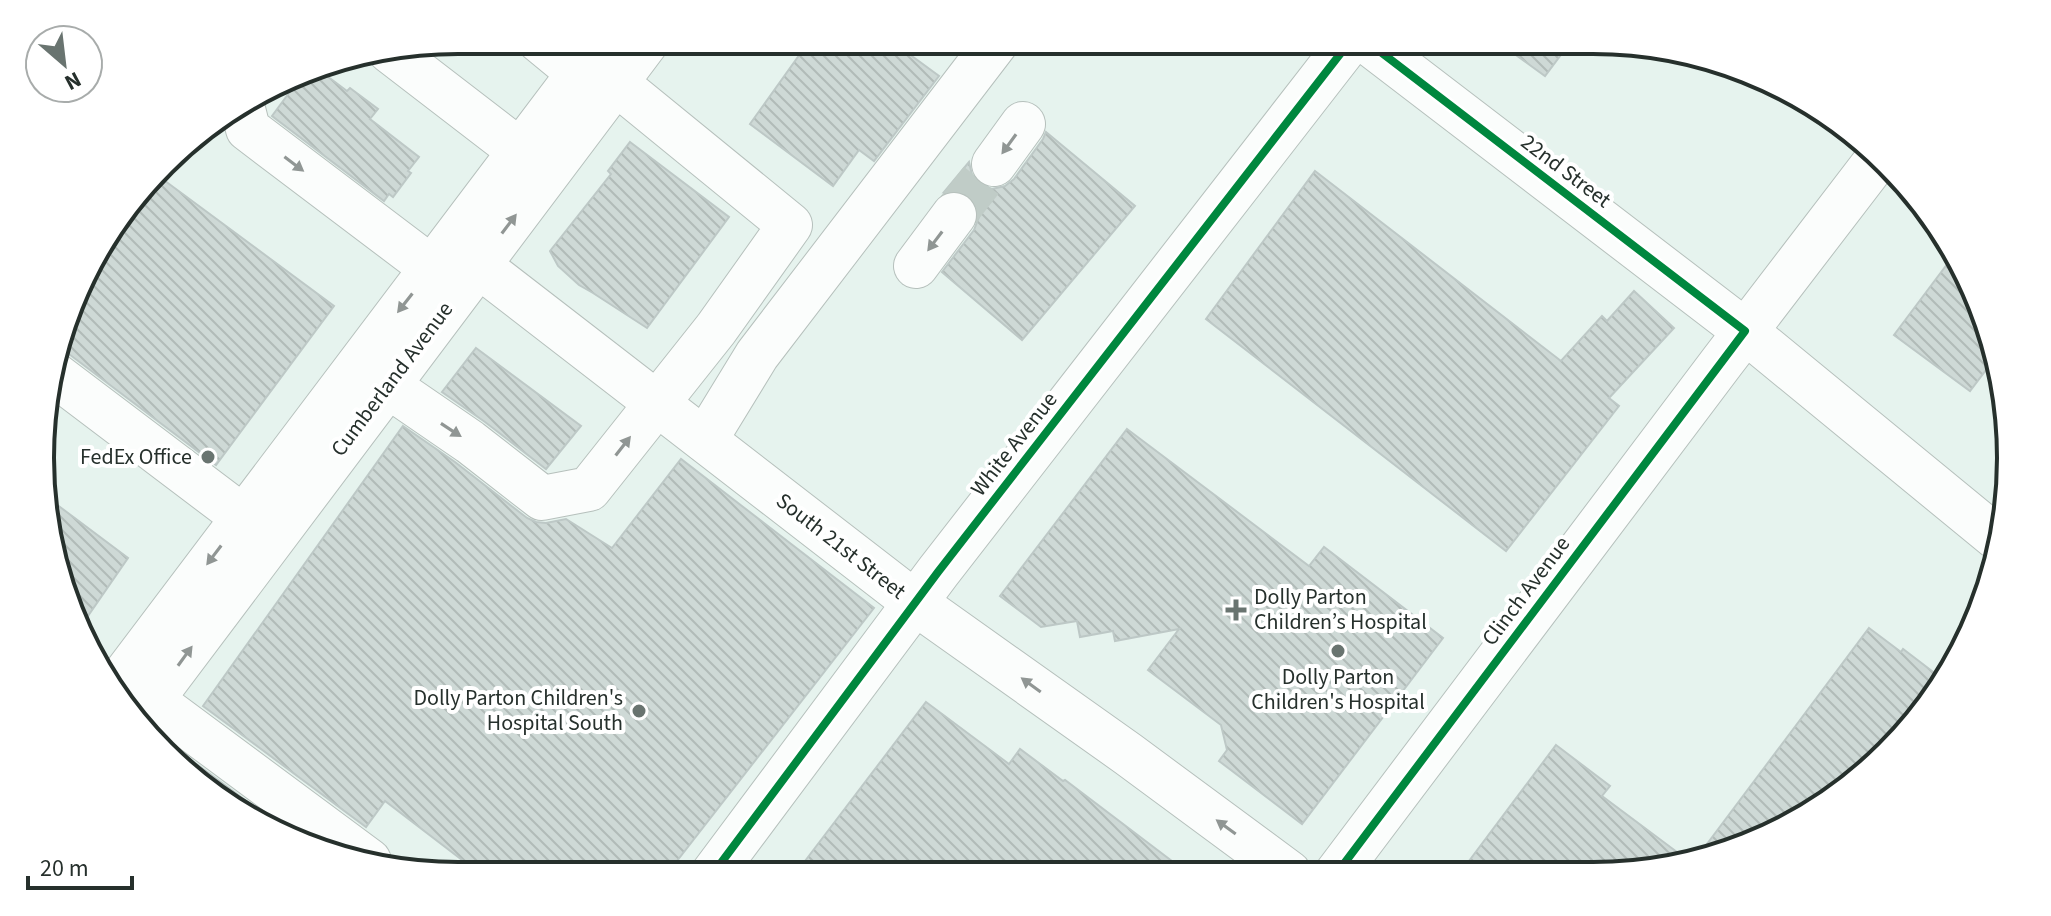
<svg xmlns="http://www.w3.org/2000/svg" width="2051" height="916" viewBox="0 0 2051 916" font-family="'Source Sans 3',sans-serif">
	<defs>
		<pattern id="building-back-hatch" width="6" height="6" patternUnits="userSpaceOnUse" patternTransform="scale(2)"><rect width="6" height="6" fill="#ced9d6"/><path d="M-1 5l2 2M0 0l6 6M5-1l2 2" fill="none" stroke="#b1bbb8"/></pattern>
	</defs>
	<rect width="100%" height="100%" fill="#e6f3ee"/>
	<g fill="url(#building-back-hatch)" stroke="#bdc8c6" stroke-width="2">
		<path d="M810 40H890L939 76 874 161 859 150 833 186 750 124Z"/>
		<path d="M1495 40H1572L1545 76Z"/>
		<path d="M315 67 347 91 350 88 378 109 370 119 419 157 408 171 411 173 393 197 389 194 384 201 272 116 303 74Z"/>
		<path d="M1046 132 1135 206 1022 340 942 272 974 230 979 217 977 204 968 195 956 190 944 192 969 162 972 175 980 185 992 189 1005 186 1014 179 1043 139Z"/>
		<path d="M630 142 729 217 647 328 593 293 579 285 558 266 550 251 611 174 608 171Z"/>
		<path d="M1315 171 1561 361 1602 316 1607 321 1634 291 1674 328 1609 398 1619 406 1506 551 1206 319Z"/>
		<path d="M157 175 334 306 216 465 65 351 59 348 93 257 117 224Z"/>
		<path d="M1954 255 1968 274 1992 362 1970 391 1894 335Z"/>
		<path d="M476 348 581 426 546 469 485 422 442 392Z"/>
		<path d="M403 426 455 462 527 518 536 522 546 523 566 519 612 548 681 459 874 608 666 875 483 876 385 801 366 827 203 706Z"/>
		<path d="M1127 429 1309 566 1324 547 1443 638 1302 824 1219 761 1227 750 1221 725 1148 670 1179 629 1115 641 1113 631 1080 637 1077 621 1041 627 1000 596Z"/>
		<path d="M48 498 128 558 81 626 48 539Z"/>
		<path d="M1869 628 1901 652 1903 649 1945 681 1940 691 1848 789 1753 844 1695 860Z"/>
		<path d="M926 702 1009 764 1020 749 1063 781 1065 780 1189 874 822 875 805 861Z"/>
		<path d="M156 734 296 838 183 773 153 737Z"/>
		<path d="M1556 745 1610 786 1602 796 1689 861 1648 872 1485 873 1469 861Z"/>
	</g>
	<g fill="none" stroke-linecap="round" stroke-linejoin="round">
		<path stroke="#c0ccc7" stroke-width="44" stroke-dasharray="44 22" stroke-linecap="butt" d="M954 215 994 164"/>
		<defs>
			<g id="minor">
				<path d="M539 40 579 73"/>
				<path d="M1365 40 1745 331 1996 537"/>
				<path d="M390 51 520 151"/>
				<path d="M243 109 248 129 433 269"/>
				<path d="M994 164 1023 124"/>
				<path d="M478 265 914 602 1128 754 1289 873"/>
				<path d="M916 266 954 215"/>
				<path d="M50 371 243 517"/>
				<path d="M387 385 470 442 542 498 589 489 716 329 790 225 616 83"/>
				<path d="M705 440 757 355 998 40"/>
				<path d="M152 700 369 861"/>
				<path d="M1337 873 1722 362 1879 157"/>
				<path d="M712 875 938 572 1351 40"/>
			</g>
			<g id="major">
				<path d="M114 689 604 40"/>
				<path d="M138 718 648 40"/>
			</g>
		</defs>
		<use href="#minor" stroke="#b6c0bc" stroke-width="46"/>
		<use href="#major" stroke="#b6c0bc" stroke-width="46"/>
		<use href="#minor" stroke="#fbfdfc" stroke-width="44"/>
		<use href="#major" stroke="#fbfdfc" stroke-width="44"/>
		<defs>
			<g id="cycleway">
				<path d="M1337 873 1745 331 1365 40"/>
				<path d="M712 875 938 572 1351 40"/>
			</g>
		</defs>
		<use href="#cycleway" stroke="#fff" stroke-width="13"/>
		<use href="#cycleway" stroke="#00873e" stroke-width="8"/>
	</g>
	<defs><path id="oneway-solid" d="M-6-.8H1V-3.2L6.5 0L1 3.2V.8H-6Z" transform="scale(2)"/></defs>
	<g fill="#909694">
		<use href="#oneway-solid" transform="translate(1009 144) rotate(126)"/>
		<use href="#oneway-solid" transform="translate(294 164) rotate(37)"/>
		<use href="#oneway-solid" transform="translate(509 224) rotate(-53)"/>
		<use href="#oneway-solid" transform="translate(935 241) rotate(127)"/>
		<use href="#oneway-solid" transform="translate(405 303) rotate(128)"/>
		<use href="#oneway-solid" transform="translate(451 430) rotate(33)"/>
		<use href="#oneway-solid" transform="translate(623 446) rotate(-52)"/>
		<use href="#oneway-solid" transform="translate(214 555) rotate(127)"/>
		<use href="#oneway-solid" transform="translate(185 656) rotate(-54)"/>
		<use href="#oneway-solid" transform="translate(1031 685) rotate(-144)"/>
		<use href="#oneway-solid" transform="translate(1226 827) rotate(-144)"/>
	</g>
	<g fill="#697470" stroke="#fff" stroke-width="3">
		<circle cx="208" cy="457" r="8"/>
		<path d="M1232 598h8v8h8v8h-8v8h-8v-8h-8v-8h8z"/>
		<circle cx="1338" cy="651" r="8"/>
		<circle cx="639" cy="711" r="8"/>
	</g>
	<g text-anchor="middle" dominant-baseline="central" stroke-width="8" stroke-linejoin="round" paint-order="stroke">
		<g font-size="22" fill="#26302c" stroke="#fff">
			<text transform="translate(1566 171) rotate(37)">22nd Street</text>
			<text transform="translate(392 379) rotate(-53)">Cumberland Avenue</text>
			<text transform="translate(1014 444) rotate(-52)">White Avenue</text>
			<text transform="translate(841 546) rotate(38)">South 21st Street</text>
			<text transform="translate(1526 591) rotate(-53)">Clinch Avenue</text>
		</g>
		<g font-size="22" fill="#26302c" stroke="#fff" text-anchor="end">
			<text x="192" y="457">FedEx Office</text>
			<text x="1254" y="597" text-anchor="start">Dolly Parton<tspan x="1254" dy="25">Children’s Hospital</tspan></text>
			<text x="1338" y="677" text-anchor="middle">Dolly Parton<tspan x="1338" dy="25">Children's Hospital</tspan></text>
			<text x="623" y="698">Dolly Parton Children's<tspan x="623" dy="25">Hospital South</tspan></text>
		</g>
	</g>
	<path d="M0 0H2051V916H0ZM458 54H1593A404 404 0 0 1 1997 458V458A404 404 0 0 1 1593 862H458A404 404 0 0 1 54 458V458A404 404 0 0 1 458 54Z" fill="#fff" fill-rule="evenodd"/>
	<path fill="none" stroke="#26302c" stroke-width="4" d="M458 54H1593A404 404 0 0 1 1997 458V458A404 404 0 0 1 1593 862H458A404 404 0 0 1 54 458V458A404 404 0 0 1 458 54Z"/>
	<g transform="translate(64 64) rotate(152)"><circle r="38" fill="#ffffff" stroke="#a8acab" stroke-width="2"/>
	<path d="M0-6L14 30L0 20L-14 30Z" fill="#697470"/>
	<text y="-12" font-size="22" font-weight="bold" text-anchor="middle" fill="#26302c">N</text>
	</g>
	<path d="M28 876v12h104v-12" fill="none" stroke="#26302c" stroke-width="4"/>
	<text x="40" y="876" font-size="24" fill="#26302c" stroke="#ffffff" stroke-width="6" paint-order="stroke">20 m</text>
</svg>
